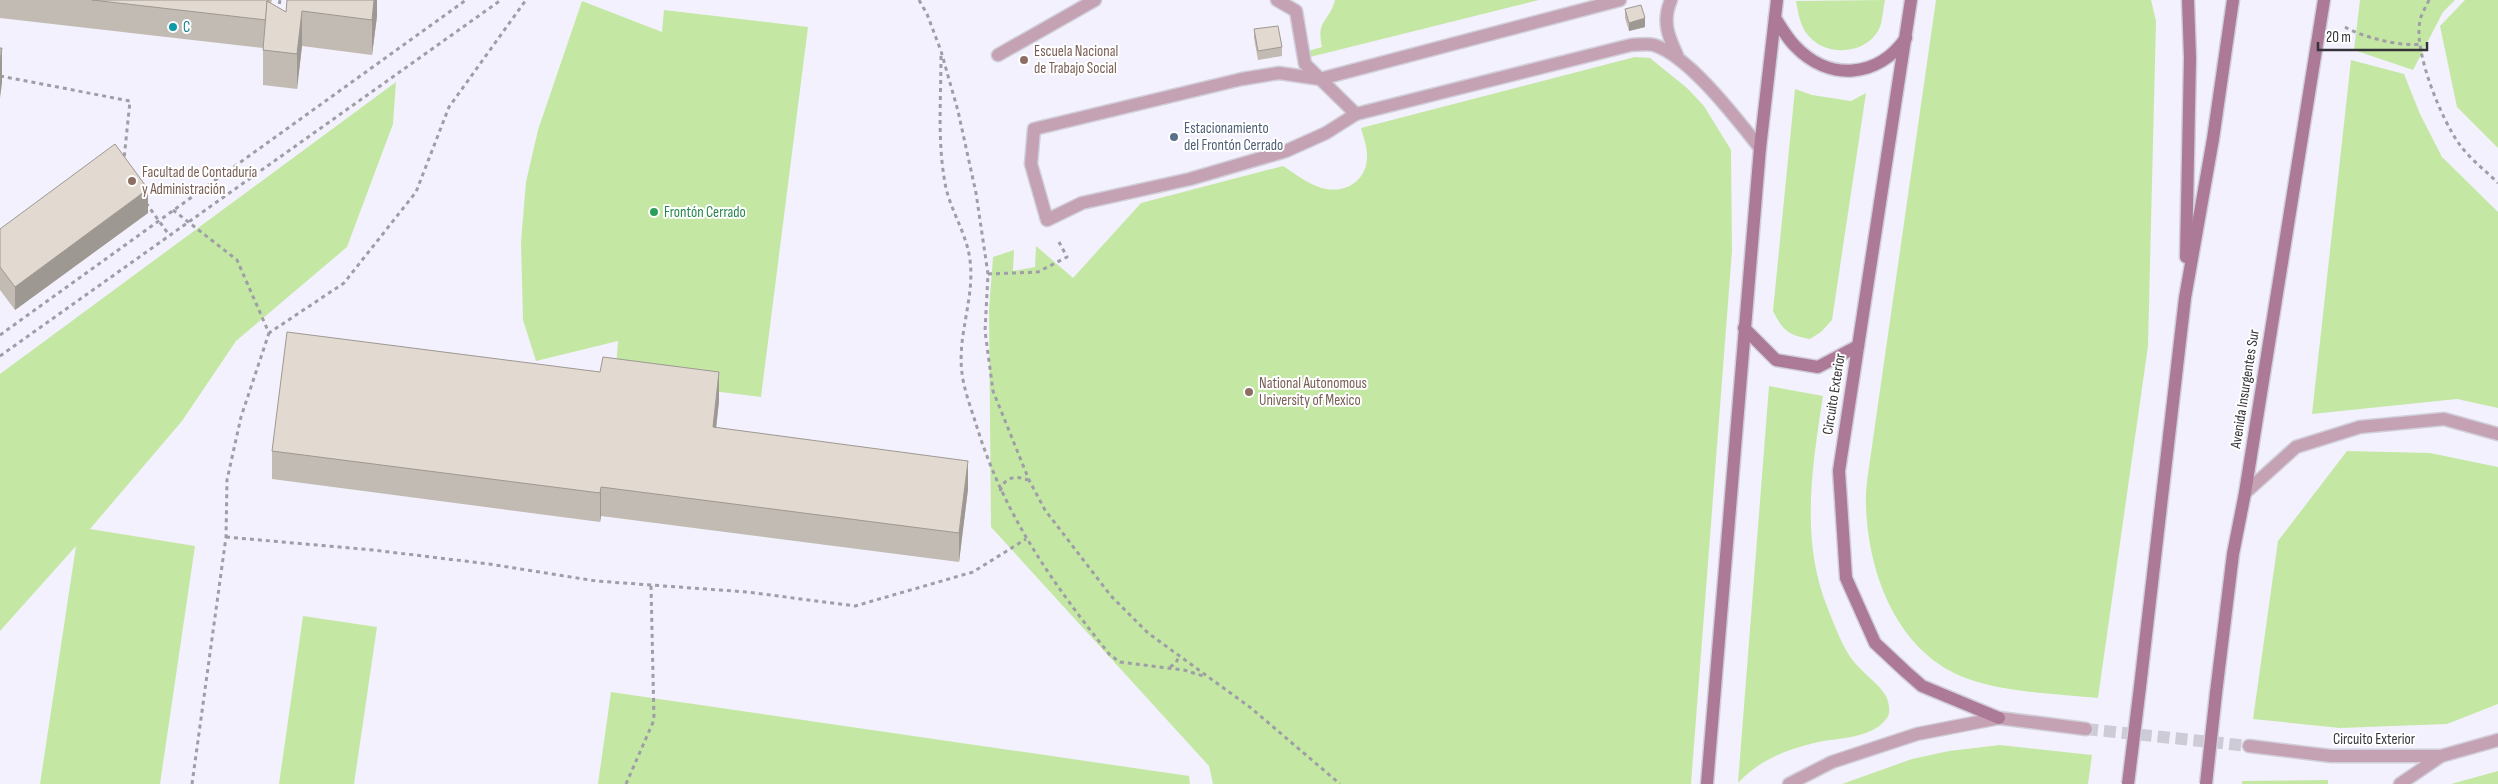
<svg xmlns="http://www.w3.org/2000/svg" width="2498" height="784" viewBox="0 0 2498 784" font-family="'Sofia Sans Condensed',sans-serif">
	<rect width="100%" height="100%" fill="#f3f1fd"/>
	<g fill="#c4e8a4">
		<path d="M1335 0H1539L1310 57 1308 51 1322 47C1316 19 1329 23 1335 0Z"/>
		<path d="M1885 0C1883 8 1883 19 1880 27 1868 55 1825 58 1807 34 1800 25 1798 12 1796 1Z"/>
		<path d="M1936 0H2151L2156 21 2148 346 2098 698C2057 694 1993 692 1956 674 1894 644 1868 570 1866 506 1865 491 1868 475 1870 460Z"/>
		<path d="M2360 0H2455L2443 12 2413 70 2354 50Z"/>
		<path d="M2465 0H2498V148L2457 107 2440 26Z"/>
		<path d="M582 1 662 32 664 10 808 27 761 397 615 379 618 341 536 361 523 320 521 242 526 182 538 130Z"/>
		<path d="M1635 57 1650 58 1687 88 1704 106 1731 150 1732 251 1691 784H1213L1209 766 991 527 989 310 993 257 1014 250 1013 271 1035 267 1036 246 1073 278 1141 203 1283 166C1294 173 1307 183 1319 187 1344 196 1368 181 1367 155 1367 146 1363 136 1361 128Z"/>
		<path d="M2351 60 2404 74 2420 114 2442 157 2498 212V408L2457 399 2312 414Z"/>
		<path d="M396 82 393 124 347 247 236 341 182 421 90 529 195 546 160 784H40L76 546 0 631V374Z"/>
		<path d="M1795 89 1812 95 1851 101 1866 93 1832 320 1821 332 1810 339C1789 335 1783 331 1773 311Z"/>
		<path d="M1769 386 1823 396C1812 468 1800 540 1828 609 1834 624 1844 651 1855 663 1864 674 1879 684 1886 696 1889 703 1891 712 1887 718 1871 740 1838 737 1814 743 1785 750 1758 761 1738 783Z"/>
		<path d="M2347 451 2430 453 2498 467V704L2447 724 2340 728 2253 719 2278 541Z"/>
		<path d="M303 616 377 627 354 784H279Z"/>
		<path d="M611 692 1189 776 1190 784H598Z"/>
		<path d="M2000 745 2092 755 2088 784H1842L1912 759 1949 751Z"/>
		<path d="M2498 771V784H2451Z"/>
		<path d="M2328 780V784H2242V781Z"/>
	</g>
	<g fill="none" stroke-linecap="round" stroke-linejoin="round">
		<path stroke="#cdcbd6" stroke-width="12" stroke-dasharray="12 6" stroke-linecap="butt" d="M2086 729 2249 746"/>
		<defs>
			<g id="lane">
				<path d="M1277 0 1296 11 1305 64 1356 114"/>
				<path d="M1620 0 1320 79 1279 73 1242 79 1034 129 1031 164 1047 220 1082 203 1190 179 1286 151 1326 133 1356 114 1631 45C1638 45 1647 43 1654 45 1689 56 1736 118 1760 148"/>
				<path d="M1671 0C1662 21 1668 36 1677 55"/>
				<path d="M998 55 1095 0"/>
			</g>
			<g id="street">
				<path d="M2245 493 2296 447 2360 427 2444 419 2498 434"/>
				<path d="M2249 746 2331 756H2441L2498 740"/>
				<path d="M1789 784 1832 762 1917 734 1999 718 2086 729"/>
				<path d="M2400 784 2441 756"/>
			</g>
			<g id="secondary">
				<path d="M1911 0 1839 471 1846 578 1875 643 1906 672 1922 686 1999 718"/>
				<path d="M1775 18C1781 27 1787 38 1795 46 1829 82 1878 78 1906 38"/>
				<path d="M2186 257 2190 58 2188 0"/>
				<path d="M1744 328 1776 360 1818 367 1858 346"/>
				<path d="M2140 687 2185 298 2213 139 2233 0"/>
				<path d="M2216 693 2233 554 2245 493 2324 0"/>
				<path d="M1707 784 1760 148 1777 0"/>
			</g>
		</defs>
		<use href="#lane" stroke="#d1cfda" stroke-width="15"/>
		<use href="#street" stroke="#d1cfda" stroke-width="15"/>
		<use href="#secondary" stroke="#d1cfda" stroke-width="15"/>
		<g stroke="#9f9da6" stroke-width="3" stroke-dasharray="4 4" stroke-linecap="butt">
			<path d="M919 0 927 14 941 51 958 111 976 193 988 274 985 331 993 391 1029 480 1045 510 1111 596 1148 633 1251 708 1340 784"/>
			<path d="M2429 0C2426 7 2421 14 2420 21 2413 51 2442 121 2460 145 2470 159 2486 171 2498 183"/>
			<path d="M278 12 280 0"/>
			<path d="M2345 27C2362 37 2401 47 2421 44"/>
			<path d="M941 56C941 100 937 145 946 188 952 213 967 235 970 260 975 298 957 335 962 373 964 390 971 408 976 424 1003 513 1052 583 1110 655L1120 662 1184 670 1206 677"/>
			<path d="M0 76 130 101 124 159"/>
			<path d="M146 203 169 235"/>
			<path d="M173 210 237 260 269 333 344 283 416 192 449 107 526 0"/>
			<path d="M988 274 1038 272 1067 257 1059 242"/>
			<path d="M0 335 466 0"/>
			<path d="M0 356 501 0"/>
			<path d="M1000 491C1005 477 1014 475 1028 480"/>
			<path d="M226 537 373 550 489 564 596 581 747 592 855 606 973 572 1026 539"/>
			<path d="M1170 667 1176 663 1179 656"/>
			<path d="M192 784 226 537 227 480 241 417 269 333"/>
			<path d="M626 784 654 720 651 585"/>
		</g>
		<use href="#lane" stroke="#c4a2b4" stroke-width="12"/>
		<use href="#street" stroke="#c4a2b4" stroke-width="12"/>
		<use href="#secondary" stroke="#ac7a96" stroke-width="12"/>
		<defs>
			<g id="secondary-bridge">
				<path d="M2128 784 2140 687"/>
				<path d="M2206 784 2216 693"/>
			</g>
		</defs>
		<use href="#secondary-bridge" stroke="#d1cfda" stroke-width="15" stroke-linecap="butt"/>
		<use href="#secondary-bridge" stroke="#ac7a96" stroke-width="12"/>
	</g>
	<g fill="#c2bbb3">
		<path d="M0 0H272L271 3 286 12 377 0V16L372 55 302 46 297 89 263 85V48L0 18Z"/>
		<path d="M1625 9 1645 27 1629 31 1625 18Z"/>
		<path d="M1254 29 1282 47V56L1258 60 1254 38Z"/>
		<path d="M148 213 15 310 0 290V229Z"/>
		<path d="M719 401 716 428 968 489 959 562 601 516 600 522 272 479V451Z"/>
	</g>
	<g fill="#9e9892">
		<path d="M374 0H377V16L372 55V20Z"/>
		<path d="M302 11V46L297 89V54Z"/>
		<path d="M1645 18V27L1629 31V23Z"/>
		<path d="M2 48V83L0 98V63Z"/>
		<path d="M148 189V213L15 310V287Z"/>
		<path d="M719 372V401L713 456V427Z"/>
		<path d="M968 461V489L959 562V533Z"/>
		<path d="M601 487V516L600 522V493Z"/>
	</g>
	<g fill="#e2d9d0" stroke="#9e9892">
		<path d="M92 0H268V2L267 1 266 20Z"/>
		<path d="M287 0H374L372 20 302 11 297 54 263 50 267 1 286 12Z"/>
		<path d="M1641 5 1645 18 1629 23 1625 9Z"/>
		<path d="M1278 26 1282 47 1258 51 1254 29Z"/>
		<path d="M0 48H2L0 63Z"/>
		<path d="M115 144 148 189 15 287 0 267V229Z"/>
		<path d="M287 332 600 372 603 357 719 372 713 427 968 461 959 533 601 487 600 493 272 451Z"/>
	</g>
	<circle fill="#0f9aa8" stroke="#fff" stroke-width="2" cx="173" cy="27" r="5"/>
	<g fill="#8d6e63" stroke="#fff" stroke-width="2">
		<circle cx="1024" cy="60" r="5"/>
		<circle cx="132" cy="181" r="5"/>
		<circle cx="1249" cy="392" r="5"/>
	</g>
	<circle fill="#5c6f8a" stroke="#fff" stroke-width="2" cx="1174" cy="137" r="5"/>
	<circle fill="#2e9e5b" stroke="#fff" stroke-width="2" cx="654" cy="212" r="5"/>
	<g text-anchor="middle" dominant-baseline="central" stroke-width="4" stroke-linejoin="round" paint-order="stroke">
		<g font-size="15" fill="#0d838f" stroke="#fff" text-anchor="start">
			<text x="183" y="27">C</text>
		</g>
		<g font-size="15" fill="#785e54" stroke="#fff" text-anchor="start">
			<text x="1034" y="51">Escuela Nacional<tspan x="1034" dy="17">de Trabajo Social</tspan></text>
			<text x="142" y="172">Facultad de Contaduría<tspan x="142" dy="17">y Administración</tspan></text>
			<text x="1259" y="383">National Autonomous<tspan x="1259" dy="17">University of Mexico</tspan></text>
		</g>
		<g font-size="15" fill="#4e5e75" stroke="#fff" text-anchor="start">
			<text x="1184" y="128">Estacionamiento<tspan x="1184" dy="17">del Frontón Cerrado</tspan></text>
		</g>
		<g font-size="15" fill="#27864d" stroke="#fff" text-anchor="start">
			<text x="664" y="212">Frontón Cerrado</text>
		</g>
		<g font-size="15" fill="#353438" stroke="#fff">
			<text transform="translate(2245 389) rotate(-81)">Avenida Insurgentes Sur</text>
			<text transform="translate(1834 394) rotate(-81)">Circuito Exterior</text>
			<text x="2374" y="739">Circuito Exterior</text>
		</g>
	</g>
	<path d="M2318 42v8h109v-8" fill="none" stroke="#353438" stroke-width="2.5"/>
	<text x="2326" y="42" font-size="15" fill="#353438" stroke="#ffffff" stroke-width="4" paint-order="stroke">20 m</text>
</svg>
